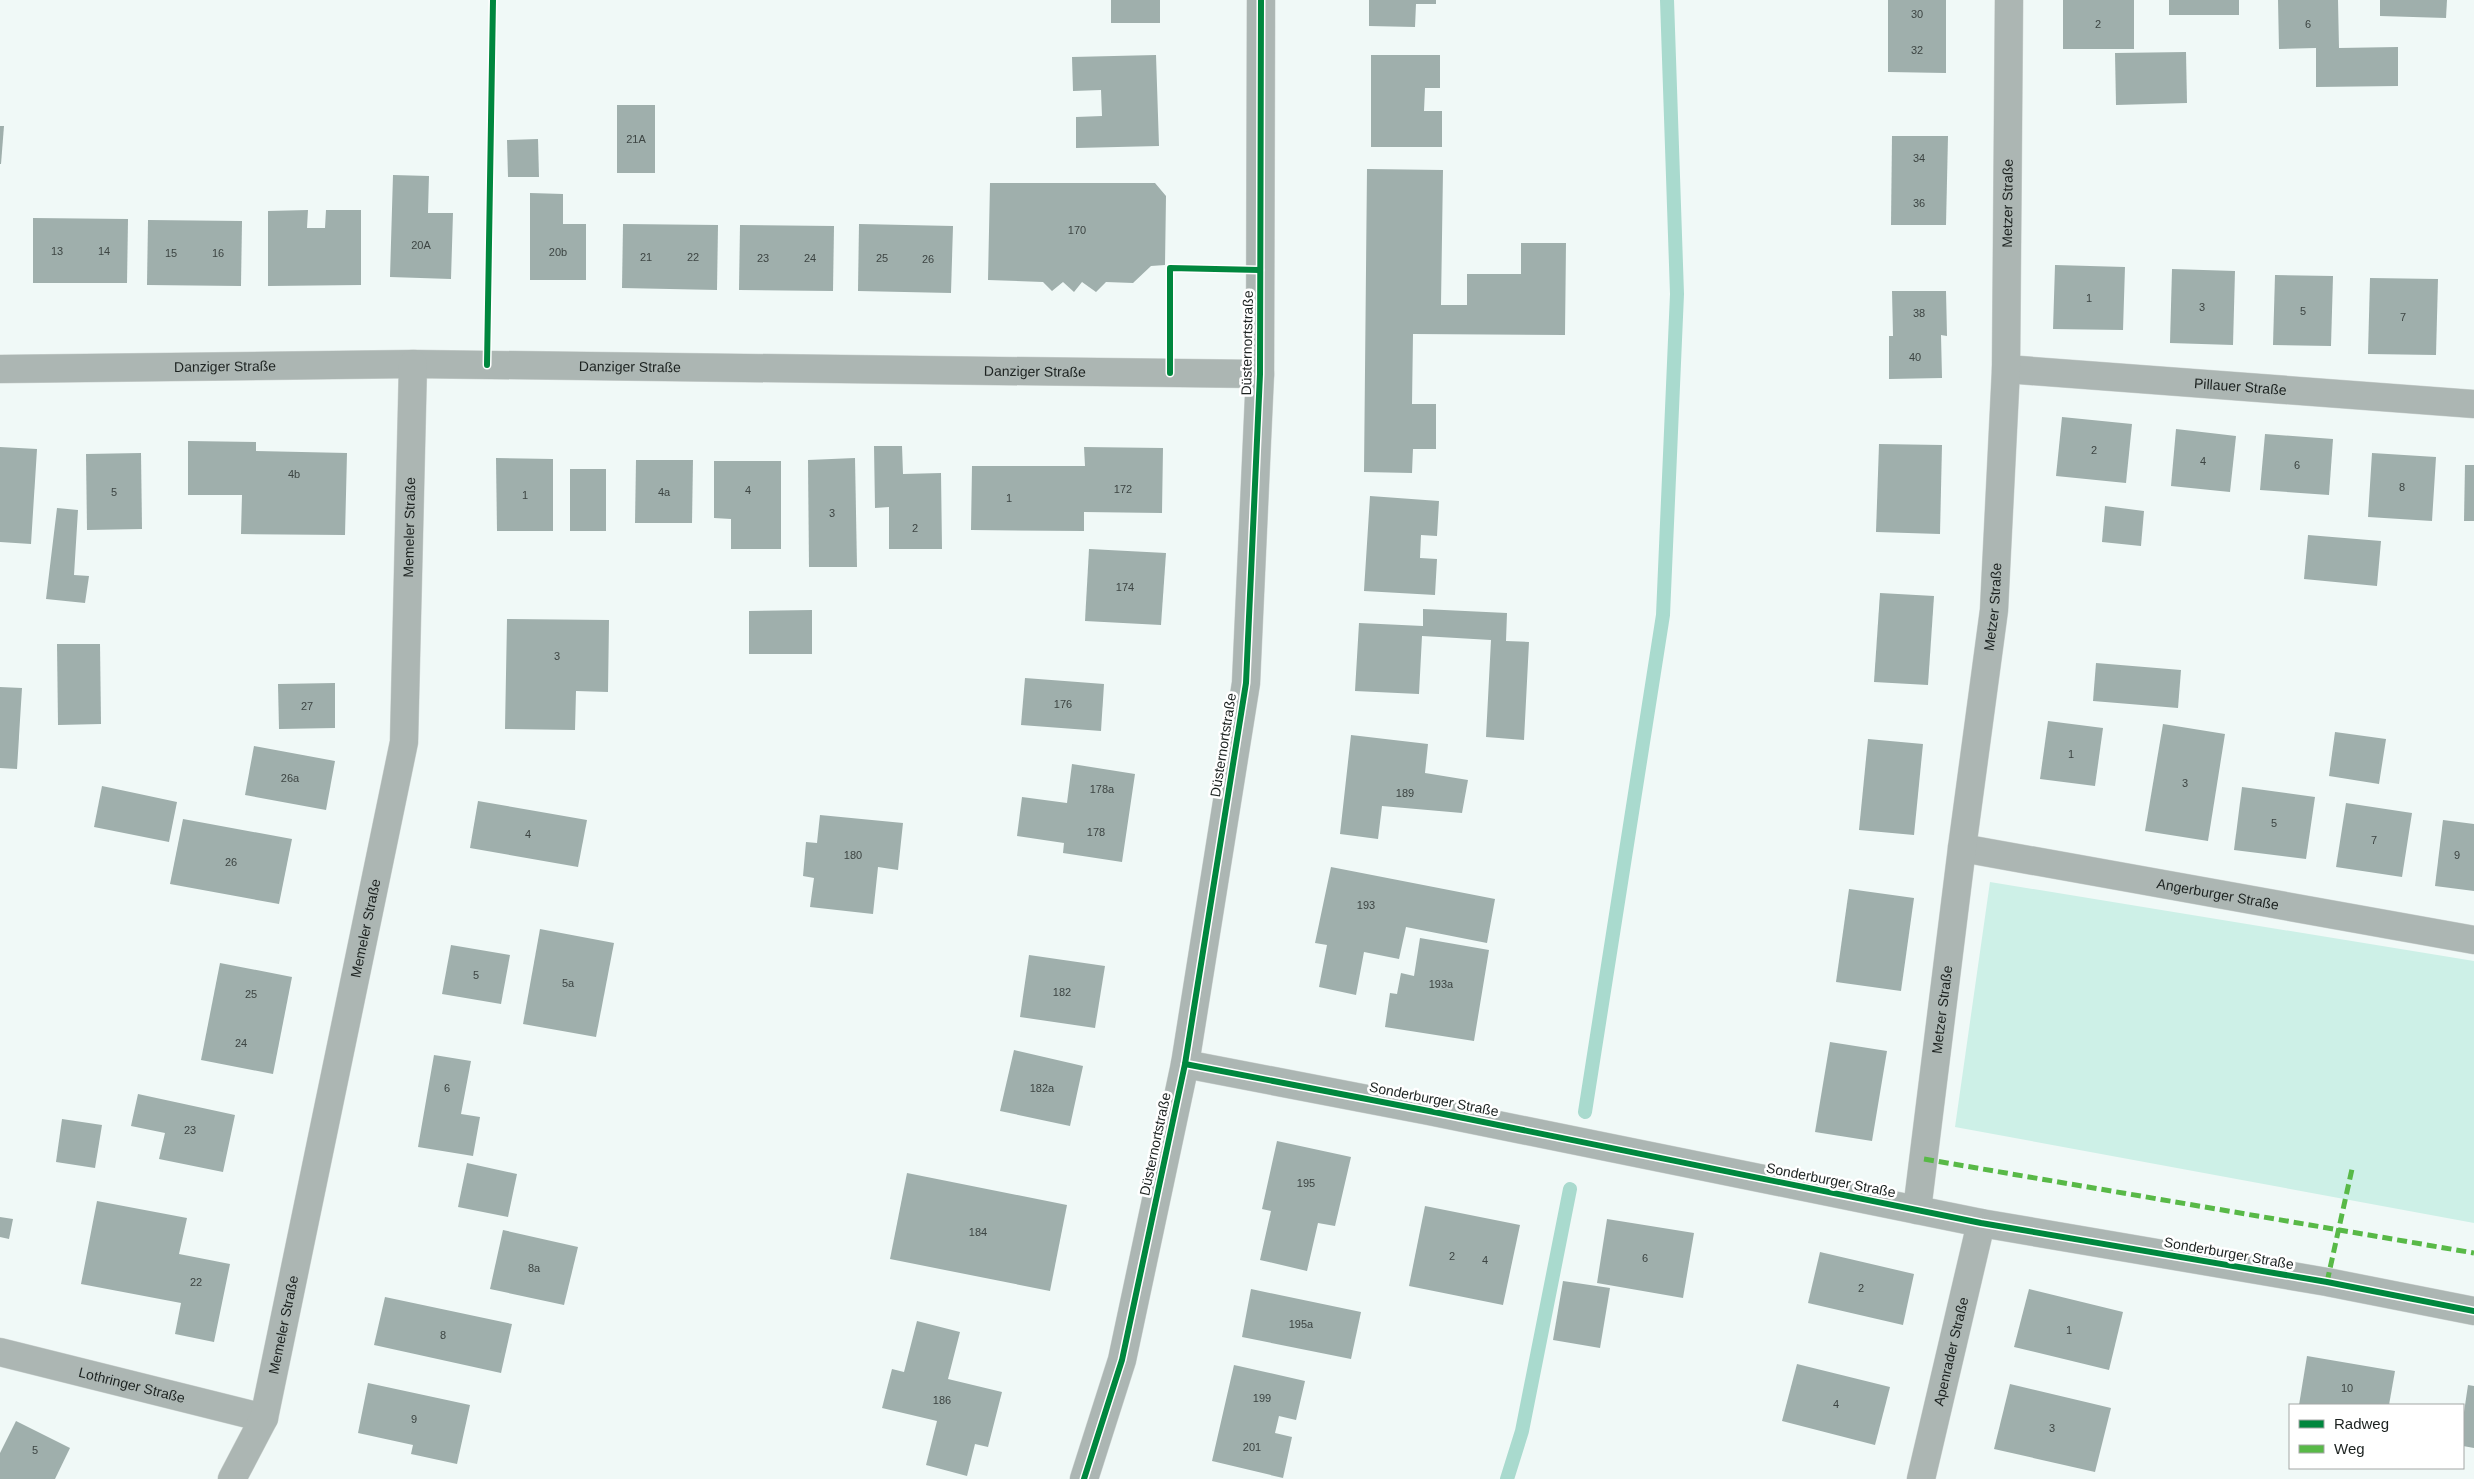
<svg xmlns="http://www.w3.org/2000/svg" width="2474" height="1479" viewBox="0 0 2474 1479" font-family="Arial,sans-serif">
	<rect width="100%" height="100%" fill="#f0f9f7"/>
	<path fill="#cdf0e7" d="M1990 882 2474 961V1223L1955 1127Z"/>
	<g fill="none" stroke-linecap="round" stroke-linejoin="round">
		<g stroke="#a9dace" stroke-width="14">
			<path d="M1585 1112 1663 615 1677 294 1667 0"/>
			<path d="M1507 1479 1522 1431 1570 1189"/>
		</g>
	</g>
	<g fill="#9fafac">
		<rect x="1111" y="0" width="49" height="23"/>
		<path d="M1369 0H1436V4H1416L1415 27 1369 26Z"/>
		<path d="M1888 0H1946V73L1888 72Z"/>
		<rect x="2063" y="0" width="71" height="49"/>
		<rect x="2169" y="0" width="70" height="15"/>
		<path d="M2278 0H2338L2339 48 2398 47V86L2316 87V48L2279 49Z"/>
		<path d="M2380 0H2447L2446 18 2380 16Z"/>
		<path d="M2186 52 2187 103 2116 105 2115 53Z"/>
		<path d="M1156 55 1159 146 1076 148V117L1102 116 1101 90 1073 91 1072 57Z"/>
		<path d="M1371 55H1440V88H1425L1424 111H1442V147H1371Z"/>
		<rect x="617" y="105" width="38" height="68"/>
		<path d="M0 126H4L1 164H0Z"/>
		<path d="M1892 136H1948L1946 225H1891Z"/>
		<path d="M538 139 539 177H508L507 140Z"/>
		<path d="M1367 169 1443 170 1441 305H1467V274H1521V243H1566L1565 335 1413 334 1412 404H1436V449H1413L1412 473 1364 472Z"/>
		<path d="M393 175 429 176 428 213H453L451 279 390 277Z"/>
		<path d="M990 183H1155L1166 196 1165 265 1151 266 1133 283 1106 282 1096 292 1082 282 1074 292 1063 282 1052 291 1043 282 988 280Z"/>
		<path d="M530 193 563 194V224H586V280H530Z"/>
		<path d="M308 210 307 228H325L326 210H361V285L268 286V211Z"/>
		<path d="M33 218 128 219 127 283H33Z"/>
		<path d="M148 220 242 221 241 286 147 285Z"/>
		<path d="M623 224 718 225 717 290 622 288Z"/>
		<path d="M859 224 953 226 951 293 858 291Z"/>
		<path d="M740 225 834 226 833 291 739 290Z"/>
		<path d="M2055 265 2125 267 2123 330 2053 329Z"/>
		<path d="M2172 269 2235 271 2233 345 2170 343Z"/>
		<path d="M2275 275 2333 276 2331 346 2273 345Z"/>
		<path d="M2370 278 2438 279 2436 355 2368 354Z"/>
		<path d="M1892 291H1946L1947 336 1941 335 1942 378 1889 379V336H1893Z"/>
		<path d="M2062 417 2132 424 2126 483 2056 476Z"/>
		<path d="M2176 429 2236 436 2230 492 2171 486Z"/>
		<path d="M2265 434 2333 439 2329 495 2260 490Z"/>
		<path d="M188 441 256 442V451L347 453 345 535 241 534 242 495H188Z"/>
		<path d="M1879 444 1942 445 1940 534 1876 532Z"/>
		<path d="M874 446H902L903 474 941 473 942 549H889V507L875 508Z"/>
		<path d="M0 447 37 449 31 544 0 542Z"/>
		<path d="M1084 447 1163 448 1162 513 1084 512V531L971 530 972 466H1085Z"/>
		<path d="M141 453 142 529 87 530 86 454Z"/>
		<path d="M2372 453 2436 457 2432 521 2368 517Z"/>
		<path d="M496 458 553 459V531H497Z"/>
		<path d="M855 458 857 567H809L808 460Z"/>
		<path d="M636 460H693L692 523H635Z"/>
		<path d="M714 461H781V549H731V519L714 518Z"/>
		<path d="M2465 465H2474V521H2464Z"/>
		<rect x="570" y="469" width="36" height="62"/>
		<path d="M1370 496 1439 501 1437 536 1421 535 1420 558 1437 559 1435 595 1364 591Z"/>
		<path d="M2105 506 2144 511 2141 546 2102 542Z"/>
		<path d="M57 508 78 510 74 575 89 576 85 603 46 599Z"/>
		<path d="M2308 535 2381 541 2377 586 2304 579Z"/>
		<path d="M1089 549 1166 553 1161 625 1085 621Z"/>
		<path d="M1880 593 1934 596 1928 685 1874 682Z"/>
		<path d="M1423 609 1507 613 1506 641 1529 642 1524 740 1486 737 1491 640 1422 636 1419 694 1355 691 1359 623 1423 626Z"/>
		<path d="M812 610V654H749V611Z"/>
		<path d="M507 619 609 620 608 692 576 691 575 730 505 729Z"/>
		<path d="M57 644H100L101 724 58 725Z"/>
		<path d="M2096 663 2181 670 2178 708 2093 701Z"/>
		<path d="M1025 678 1104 684 1101 731 1021 725Z"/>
		<path d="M335 683V728L279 729 278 684Z"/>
		<path d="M0 687 22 688 17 769 0 768Z"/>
		<path d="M2048 721 2103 728 2095 786 2040 779Z"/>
		<path d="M2163 724 2225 734 2208 841 2145 831Z"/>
		<path d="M2335 732 2386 739 2379 784 2329 776Z"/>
		<path d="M1351 735 1428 744 1425 773 1468 780 1462 813 1382 806 1378 839 1340 834Z"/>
		<path d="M1868 739 1923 744 1914 835 1859 830Z"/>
		<path d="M254 746 335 761 326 810 245 795Z"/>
		<path d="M1072 764 1135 774 1122 862 1063 853 1064 843 1017 836 1022 797 1067 803Z"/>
		<path d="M102 786 177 802 169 842 94 827Z"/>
		<path d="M2242 787 2315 797 2306 859 2234 850Z"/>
		<path d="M478 801 587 820 578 867 470 848Z"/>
		<path d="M2346 803 2412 813 2402 877 2336 867Z"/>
		<path d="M820 815 903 823 898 870 878 867 873 914 810 907 814 878 803 876 806 842 817 843Z"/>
		<path d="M183 819 292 839 279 904 170 884Z"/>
		<path d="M2443 820 2474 824V891L2435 886Z"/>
		<path d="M1331 867 1495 899 1487 943 1406 927 1399 959 1364 952 1356 995 1319 987 1327 945 1315 943Z"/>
		<path d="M1849 889 1914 898 1901 991 1836 982Z"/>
		<path d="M540 929 614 943 596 1037 523 1024Z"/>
		<path d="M1420 938 1489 950 1474 1041 1385 1027 1390 993 1397 994 1401 973 1414 976Z"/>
		<path d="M451 945 510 955 501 1004 442 994Z"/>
		<path d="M1029 955 1105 966 1095 1028 1020 1017Z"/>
		<path d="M220 963 292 977 273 1074 201 1060Z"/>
		<path d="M1830 1042 1887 1051 1872 1141 1815 1132Z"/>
		<path d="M1014 1050 1083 1066 1070 1126 1000 1111Z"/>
		<path d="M434 1055 471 1061 461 1114 480 1117 473 1156 418 1147Z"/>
		<path d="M138 1094 235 1115 223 1172 159 1159 165 1133 131 1126Z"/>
		<path d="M62 1119 102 1125 95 1168 56 1162Z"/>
		<path d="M1277 1141 1351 1157 1335 1226 1318 1223 1307 1271 1260 1260 1271 1211 1262 1209Z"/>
		<path d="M467 1163 517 1174 508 1217 458 1207Z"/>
		<path d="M907 1173 1067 1205 1050 1291 890 1259Z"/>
		<path d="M97 1201 187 1218 179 1254 230 1264 214 1342 175 1334 181 1303 81 1284Z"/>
		<path d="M1425 1206 1520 1225 1503 1305 1409 1286Z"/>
		<path d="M0 1217 13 1219 9 1239 0 1237Z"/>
		<path d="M1607 1219 1694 1233 1683 1298 1597 1283Z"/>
		<path d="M503 1230 578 1247 564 1305 490 1289Z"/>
		<path d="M1820 1252 1914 1274 1903 1325 1808 1303Z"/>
		<path d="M1563 1281 1610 1288 1600 1348 1553 1340Z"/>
		<path d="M1251 1289 1361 1312 1351 1359 1242 1337Z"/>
		<path d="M2029 1289 2123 1312 2109 1370 2014 1347Z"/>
		<path d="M385 1297 512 1324 501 1373 374 1345Z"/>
		<path d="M917 1321 960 1332 948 1379 1002 1392 988 1447 975 1444 967 1476 926 1465 937 1421 882 1408 892 1369 904 1372Z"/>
		<path d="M2307 1356 2395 1371 2389 1405H2299Z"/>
		<path d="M1797 1364 1890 1387 1875 1445 1782 1421Z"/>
		<path d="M1234 1365 1305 1381 1296 1420 1279 1416 1275 1433 1292 1437 1283 1478 1212 1461Z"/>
		<path d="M368 1383 470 1405 457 1464 411 1454 413 1445 358 1433Z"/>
		<path d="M2010 1384 2111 1408 2095 1472 1994 1449Z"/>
		<path d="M2468 1385 2474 1386V1448L2463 1446V1419Z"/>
		<path d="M16 1421 70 1448 55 1479H0V1453Z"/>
	</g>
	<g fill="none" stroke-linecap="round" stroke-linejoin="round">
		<defs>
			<g id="minor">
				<path id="s1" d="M0 369 413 364 1260 374"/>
				<path id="s2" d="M2006 369 2474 404"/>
				<path id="s3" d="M1962 848 2474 940"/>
				<path d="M1185 1064 1429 1111 1981 1223 2327 1282 2474 1311"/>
				<path id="s4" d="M1917 1210 1962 848 1994 610 2006 369 2009 0"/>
				<path id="s5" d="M0 1352 264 1418"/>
				<path id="s6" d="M232 1479 264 1418 404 742 413 364"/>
				<path d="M1084 1479 1122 1360 1185 1064 1246 683 1260 374 1261 0"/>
				<path id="s7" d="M1921 1479 1981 1223"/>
			</g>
		</defs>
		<use href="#minor" stroke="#cfd6d4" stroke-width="29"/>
		<use href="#minor" stroke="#acb6b3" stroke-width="28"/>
		<g stroke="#58b947" stroke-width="5" stroke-dasharray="10 5" stroke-linecap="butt">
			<path d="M1924 1159 2474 1253"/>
			<path d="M2327 1282 2352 1169"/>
		</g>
		<defs>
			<g id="cycleway">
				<path d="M487 365 493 0"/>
				<path d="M1170 373V268L1260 270"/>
				<path d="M1185 1064 1429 1111 1981 1223 2327 1282 2474 1311"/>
				<path d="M1084 1479 1122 1360 1185 1064 1246 683 1260 374 1261 0"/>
			</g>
		</defs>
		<use href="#cycleway" stroke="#fff" stroke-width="9"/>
		<use href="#cycleway" stroke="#00873e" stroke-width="6"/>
	</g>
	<g text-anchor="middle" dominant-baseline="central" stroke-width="5" stroke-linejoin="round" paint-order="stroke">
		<g font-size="11" fill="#3d4543">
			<text x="1917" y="14">30</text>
			<text x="2098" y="24">2</text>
			<text x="2308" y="24">6</text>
			<text x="1917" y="50">32</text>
			<text x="636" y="139">21A</text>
			<text x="1919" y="158">34</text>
			<text x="1919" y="203">36</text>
			<text x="1077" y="230">170</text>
			<text x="421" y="245">20A</text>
			<text x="57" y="251">13</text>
			<text x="104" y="251">14</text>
			<text x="558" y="252">20b</text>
			<text x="171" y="253">15</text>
			<text x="218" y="253">16</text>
			<text x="646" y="257">21</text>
			<text x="693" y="257">22</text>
			<text x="763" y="258">23</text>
			<text x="810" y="258">24</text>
			<text x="882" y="258">25</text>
			<text x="928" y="259">26</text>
			<text x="2089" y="298">1</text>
			<text x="2202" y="307">3</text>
			<text x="2303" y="311">5</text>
			<text x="1919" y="313">38</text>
			<text x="2403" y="317">7</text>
			<text x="1915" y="357">40</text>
			<text x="2094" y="450">2</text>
			<text x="2203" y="461">4</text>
			<text x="2297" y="465">6</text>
			<text x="294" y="474">4b</text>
			<text x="2402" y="487">8</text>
			<text x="1123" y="489">172</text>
			<text x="748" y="490">4</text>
			<text x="114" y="492">5</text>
			<text x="664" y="492">4a</text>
			<text x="525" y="495">1</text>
			<text x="1009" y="498">1</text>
			<text x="832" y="513">3</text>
			<text x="915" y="528">2</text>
			<text x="1125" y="587">174</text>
			<text x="557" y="656">3</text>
			<text x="1063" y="704">176</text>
			<text x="307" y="706">27</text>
			<text x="2071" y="754">1</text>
			<text x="290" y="778">26a</text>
			<text x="2185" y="783">3</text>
			<text x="1102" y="789">178a</text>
			<text x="1405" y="793">189</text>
			<text x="2274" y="823">5</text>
			<text x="1096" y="832">178</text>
			<text x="528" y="834">4</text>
			<text x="2374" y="840">7</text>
			<text x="853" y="855">180</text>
			<text x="2457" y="855">9</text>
			<text x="231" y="862">26</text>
			<text x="1366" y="905">193</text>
			<text x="476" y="975">5</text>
			<text x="568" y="983">5a</text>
			<text x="1441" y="984">193a</text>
			<text x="1062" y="992">182</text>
			<text x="251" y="994">25</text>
			<text x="241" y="1043">24</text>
			<text x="447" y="1088">6</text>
			<text x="1042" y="1088">182a</text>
			<text x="190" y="1130">23</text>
			<text x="1306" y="1183">195</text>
			<text x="978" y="1232">184</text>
			<text x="1452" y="1256">2</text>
			<text x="1645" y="1258">6</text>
			<text x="1485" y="1260">4</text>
			<text x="534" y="1268">8a</text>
			<text x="196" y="1282">22</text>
			<text x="1861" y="1288">2</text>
			<text x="1301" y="1324">195a</text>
			<text x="2069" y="1330">1</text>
			<text x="443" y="1335">8</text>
			<text x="2347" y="1388">10</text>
			<text x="1262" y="1398">199</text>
			<text x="942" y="1400">186</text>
			<text x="1836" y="1404">4</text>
			<text x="414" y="1419">9</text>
			<text x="2052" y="1428">3</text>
			<text x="1252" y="1447">201</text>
			<text x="35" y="1450">5</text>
		</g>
		<g font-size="14" fill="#1c2220" stroke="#fff">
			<text stroke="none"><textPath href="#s4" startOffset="1012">Metzer Straße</textPath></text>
			<text transform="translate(1247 343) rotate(-89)">Düsternortstraße</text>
			<text stroke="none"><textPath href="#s1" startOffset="225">Danziger Straße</textPath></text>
			<text stroke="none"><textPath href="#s1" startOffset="630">Danziger Straße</textPath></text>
			<text stroke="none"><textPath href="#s1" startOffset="1035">Danziger Straße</textPath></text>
			<text stroke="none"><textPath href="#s2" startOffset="235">Pillauer Straße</textPath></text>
			<text stroke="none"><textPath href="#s6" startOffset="974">Memeler Straße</textPath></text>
			<text stroke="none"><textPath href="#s4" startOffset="608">Metzer Straße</textPath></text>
			<text transform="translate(1223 745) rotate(-81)">Düsternortstraße</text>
			<text stroke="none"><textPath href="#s3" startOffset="260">Angerburger Straße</textPath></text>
			<text stroke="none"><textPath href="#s6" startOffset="569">Memeler Straße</textPath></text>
			<text stroke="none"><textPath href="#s4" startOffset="202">Metzer Straße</textPath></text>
			<text transform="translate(1434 1099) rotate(11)">Sonderburger Straße</text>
			<text transform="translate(1155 1144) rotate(-78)">Düsternortstraße</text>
			<text transform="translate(1831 1180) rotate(11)">Sonderburger Straße</text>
			<text transform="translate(2229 1253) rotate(10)">Sonderburger Straße</text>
			<text stroke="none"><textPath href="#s6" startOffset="164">Memeler Straße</textPath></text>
			<text stroke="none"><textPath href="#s7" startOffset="131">Apenrader Straße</textPath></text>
			<text stroke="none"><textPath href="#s5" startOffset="136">Lothringer Straße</textPath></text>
		</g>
	</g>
	<rect x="2289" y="1404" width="175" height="65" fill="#ffffff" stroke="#a4a7a6"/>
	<rect x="2299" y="1420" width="25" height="8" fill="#00873e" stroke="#a4a7a6"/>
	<text x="2334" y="1429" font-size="15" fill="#1c2220">Radweg</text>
	<rect x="2299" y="1445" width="25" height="8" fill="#58b947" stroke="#a4a7a6"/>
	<text x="2334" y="1454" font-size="15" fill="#1c2220">Weg</text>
</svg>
